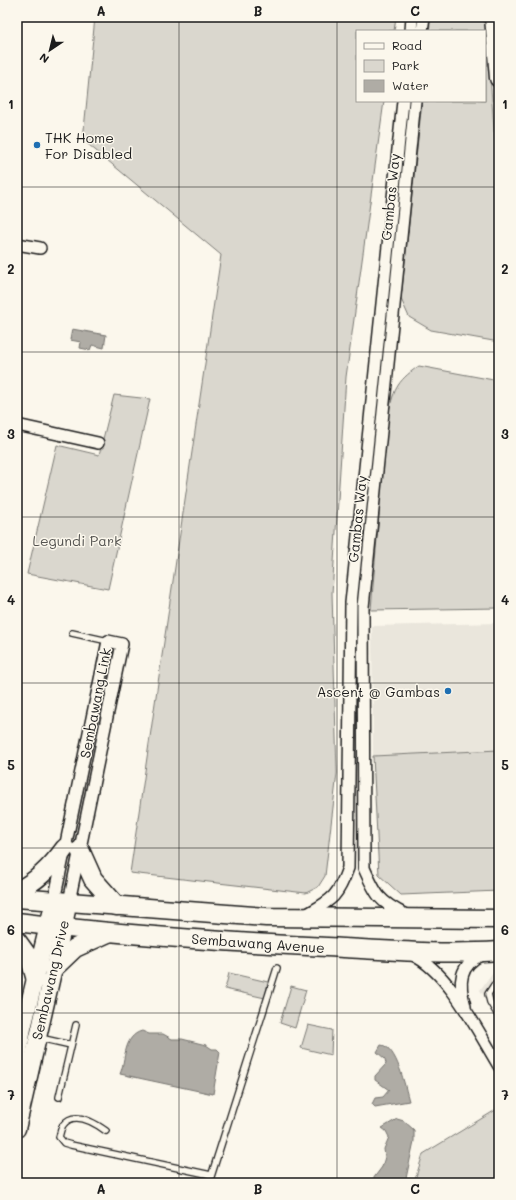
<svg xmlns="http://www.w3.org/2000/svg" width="516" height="1200" viewBox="0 0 516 1200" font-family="Mali,sans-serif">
	<rect width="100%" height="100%" fill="#fbf7ec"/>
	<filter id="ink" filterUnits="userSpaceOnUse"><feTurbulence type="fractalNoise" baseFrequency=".025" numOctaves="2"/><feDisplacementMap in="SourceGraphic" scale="8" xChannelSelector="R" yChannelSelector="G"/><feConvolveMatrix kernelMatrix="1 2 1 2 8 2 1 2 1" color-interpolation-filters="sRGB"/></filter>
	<g filter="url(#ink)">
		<g fill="#eae6dc">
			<path d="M499 623V750L373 756 372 626Z"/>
			<path d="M493 972H499V1023L480 990Z"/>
		</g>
		<g fill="#dad7ce" stroke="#7b7a75">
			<path d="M95 17H396L394 31H357V101H384L346 377 332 593 337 773 325 876 318 887 306 893 130 873 221 255 83 140Z"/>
			<path d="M431 17H486L494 130 499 173V342L431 330 409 317 401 299 422 101H485V31H429Z"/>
			<path d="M419 366 499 381V608L371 610 387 418C394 391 395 382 419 366Z"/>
			<path d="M114 395 150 399 108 589 27 574 57 445 99 455Z"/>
			<path d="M499 750V891L401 895 379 875 373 756Z"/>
			<path d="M229 973 268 982 265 998 225 989Z"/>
			<path d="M291 986 306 990 295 1028 280 1023Z"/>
			<path d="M308 1025 332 1030 331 1055 301 1048Z"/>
			<path d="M499 1108V1183H414L423 1154Z"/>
		</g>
		<g fill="#afaca5" stroke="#74726e">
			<path d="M72 329 106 335 104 348 92 345 90 350 80 348 81 342 70 340Z"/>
			<path d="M142 1031 149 1034H163L172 1039H182L206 1045 212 1049H217L220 1052 213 1094 120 1074C126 1060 123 1036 142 1031Z"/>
			<path d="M381 1045C397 1046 405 1087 409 1101L375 1107 372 1104 375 1098 383 1097 389 1090 375 1080V1076L386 1064 385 1059 377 1052Z"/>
			<path d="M397 1119 404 1121 414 1130V1141L405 1183H370L382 1167 385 1157 384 1149 389 1137 386 1131 382 1128Z"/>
		</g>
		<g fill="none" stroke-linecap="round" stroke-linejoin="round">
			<defs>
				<g id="lane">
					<path d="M72 633 108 641"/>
					<path d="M499 983 494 985 488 994 490 1002 499 1017"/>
					<path d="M40 1038 71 1045"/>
					<path d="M59 1097 76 1025"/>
					<path d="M106 1131C95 1123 74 1110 63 1125 61 1128 60 1134 59 1137L64 1143 71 1145 211 1175"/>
					<path d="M209 1183 277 968"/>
				</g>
				<g id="street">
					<path d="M411 31 412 17"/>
					<path d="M422 31 424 17"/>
					<path d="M17 244 40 248"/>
					<path d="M17 425 98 443"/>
					<path d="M54 901 108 641 122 644 69 902"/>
					<path d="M406 915C379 902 376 895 364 868L363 607 415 101"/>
					<path d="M304 916C331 900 337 899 348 868L351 603 403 101"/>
					<path d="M411 954C449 971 478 1032 499 1066"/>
					<path d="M465 1006C458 983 459 965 483 954"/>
				</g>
				<g id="secondary">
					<path d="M17 1063 23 1028 54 901"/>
					<path d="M17 1129 69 902"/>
				</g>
				<g id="primary">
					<path d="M494 17 499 78"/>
					<path d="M80 850 93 879 117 906"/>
					<path d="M17 891C38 881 52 866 65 848"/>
					<path d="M17 898 266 917 499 919"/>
					<path d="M17 922C120 935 224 942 327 947 384 950 442 955 499 951"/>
					<path d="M17 941 30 959 36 980"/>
					<path d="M53 969 75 948 108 933"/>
				</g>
			</defs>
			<use href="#lane" stroke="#1c1c1c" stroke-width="8"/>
			<use href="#street" stroke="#1c1c1c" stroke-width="14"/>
			<use href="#secondary" stroke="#1c1c1c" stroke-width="19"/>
			<use href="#primary" stroke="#1c1c1c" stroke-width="21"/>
			<use href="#lane" stroke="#fbf7ec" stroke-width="5.5"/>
			<use href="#street" stroke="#fbf7ec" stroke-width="11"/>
			<use href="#secondary" stroke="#fbf7ec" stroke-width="16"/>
			<use href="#primary" stroke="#fbf7ec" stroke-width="18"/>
		</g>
	</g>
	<path fill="none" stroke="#1c1c1c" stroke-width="1" stroke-opacity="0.55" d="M179 17V1183M337 17V1183M17 187H499M17 352H499M17 517H499M17 683H499M17 848H499M17 1013H499"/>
	<g fill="#1f6fb2" stroke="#fbf7ec" stroke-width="1.5">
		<circle cx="37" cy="145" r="4"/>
		<circle cx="448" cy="691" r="4"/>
	</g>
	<g text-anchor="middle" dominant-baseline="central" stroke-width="3" stroke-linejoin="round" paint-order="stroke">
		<g font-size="14" fill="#1c1c1c" stroke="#fbf7ec" text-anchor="start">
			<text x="45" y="137">THK Home<tspan x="45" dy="16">For Disabled</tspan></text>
			<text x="440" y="691" text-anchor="end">Ascent @ Gambas</text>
		</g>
		<g font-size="14" fill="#1c1c1c" stroke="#fbf7ec">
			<text transform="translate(390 197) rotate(-84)">Gambas Way</text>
			<text transform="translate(357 519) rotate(-84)">Gambas Way</text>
			<text transform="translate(95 703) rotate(-79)">Sembawang Link</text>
			<text transform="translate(258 943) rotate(4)">Sembawang Avenue</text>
			<text transform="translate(50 980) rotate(-77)">Sembawang Drive</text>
		</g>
		<g font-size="14" fill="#555451" stroke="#fbf7ec">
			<text x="77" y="540">Legundi Park</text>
		</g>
	</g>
	<rect width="516" height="1200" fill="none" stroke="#fbf7ec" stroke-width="44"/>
	<rect x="356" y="30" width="130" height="72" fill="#fbf7ec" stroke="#a29f99"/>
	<rect x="364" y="43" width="20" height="6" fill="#fbf7ec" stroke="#a29f99"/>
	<text x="392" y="50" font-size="12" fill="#1c1c1c">Road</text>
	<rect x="364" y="60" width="20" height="12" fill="#dad7ce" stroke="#a29f99"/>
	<text x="392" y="70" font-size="12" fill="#1c1c1c">Park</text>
	<rect x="364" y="80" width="20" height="12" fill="#afaca5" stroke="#a29f99"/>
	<text x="392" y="90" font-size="12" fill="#1c1c1c">Water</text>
	<g transform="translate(50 50) rotate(215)" stroke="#fbf7ec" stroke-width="3" paint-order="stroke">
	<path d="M0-3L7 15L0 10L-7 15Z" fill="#1c1c1c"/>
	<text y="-6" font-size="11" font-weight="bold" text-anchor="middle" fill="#1c1c1c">N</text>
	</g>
	<rect x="22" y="22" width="472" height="1156" fill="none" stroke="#1c1c1c" stroke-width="1.5"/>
	<g font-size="13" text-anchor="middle" font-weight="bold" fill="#1c1c1c">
		<text x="101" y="16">A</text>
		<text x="258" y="16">B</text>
		<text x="415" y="16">C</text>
		<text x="11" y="109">1</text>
		<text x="505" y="109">1</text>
		<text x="11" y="274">2</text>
		<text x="505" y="274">2</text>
		<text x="11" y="439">3</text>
		<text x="505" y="439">3</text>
		<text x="11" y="605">4</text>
		<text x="505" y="605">4</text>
		<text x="11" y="770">5</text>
		<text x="505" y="770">5</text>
		<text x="11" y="935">6</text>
		<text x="505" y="935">6</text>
		<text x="11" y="1100">7</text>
		<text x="505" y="1100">7</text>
		<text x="101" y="1194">A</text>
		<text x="258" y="1194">B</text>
		<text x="415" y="1194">C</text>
	</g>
</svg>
